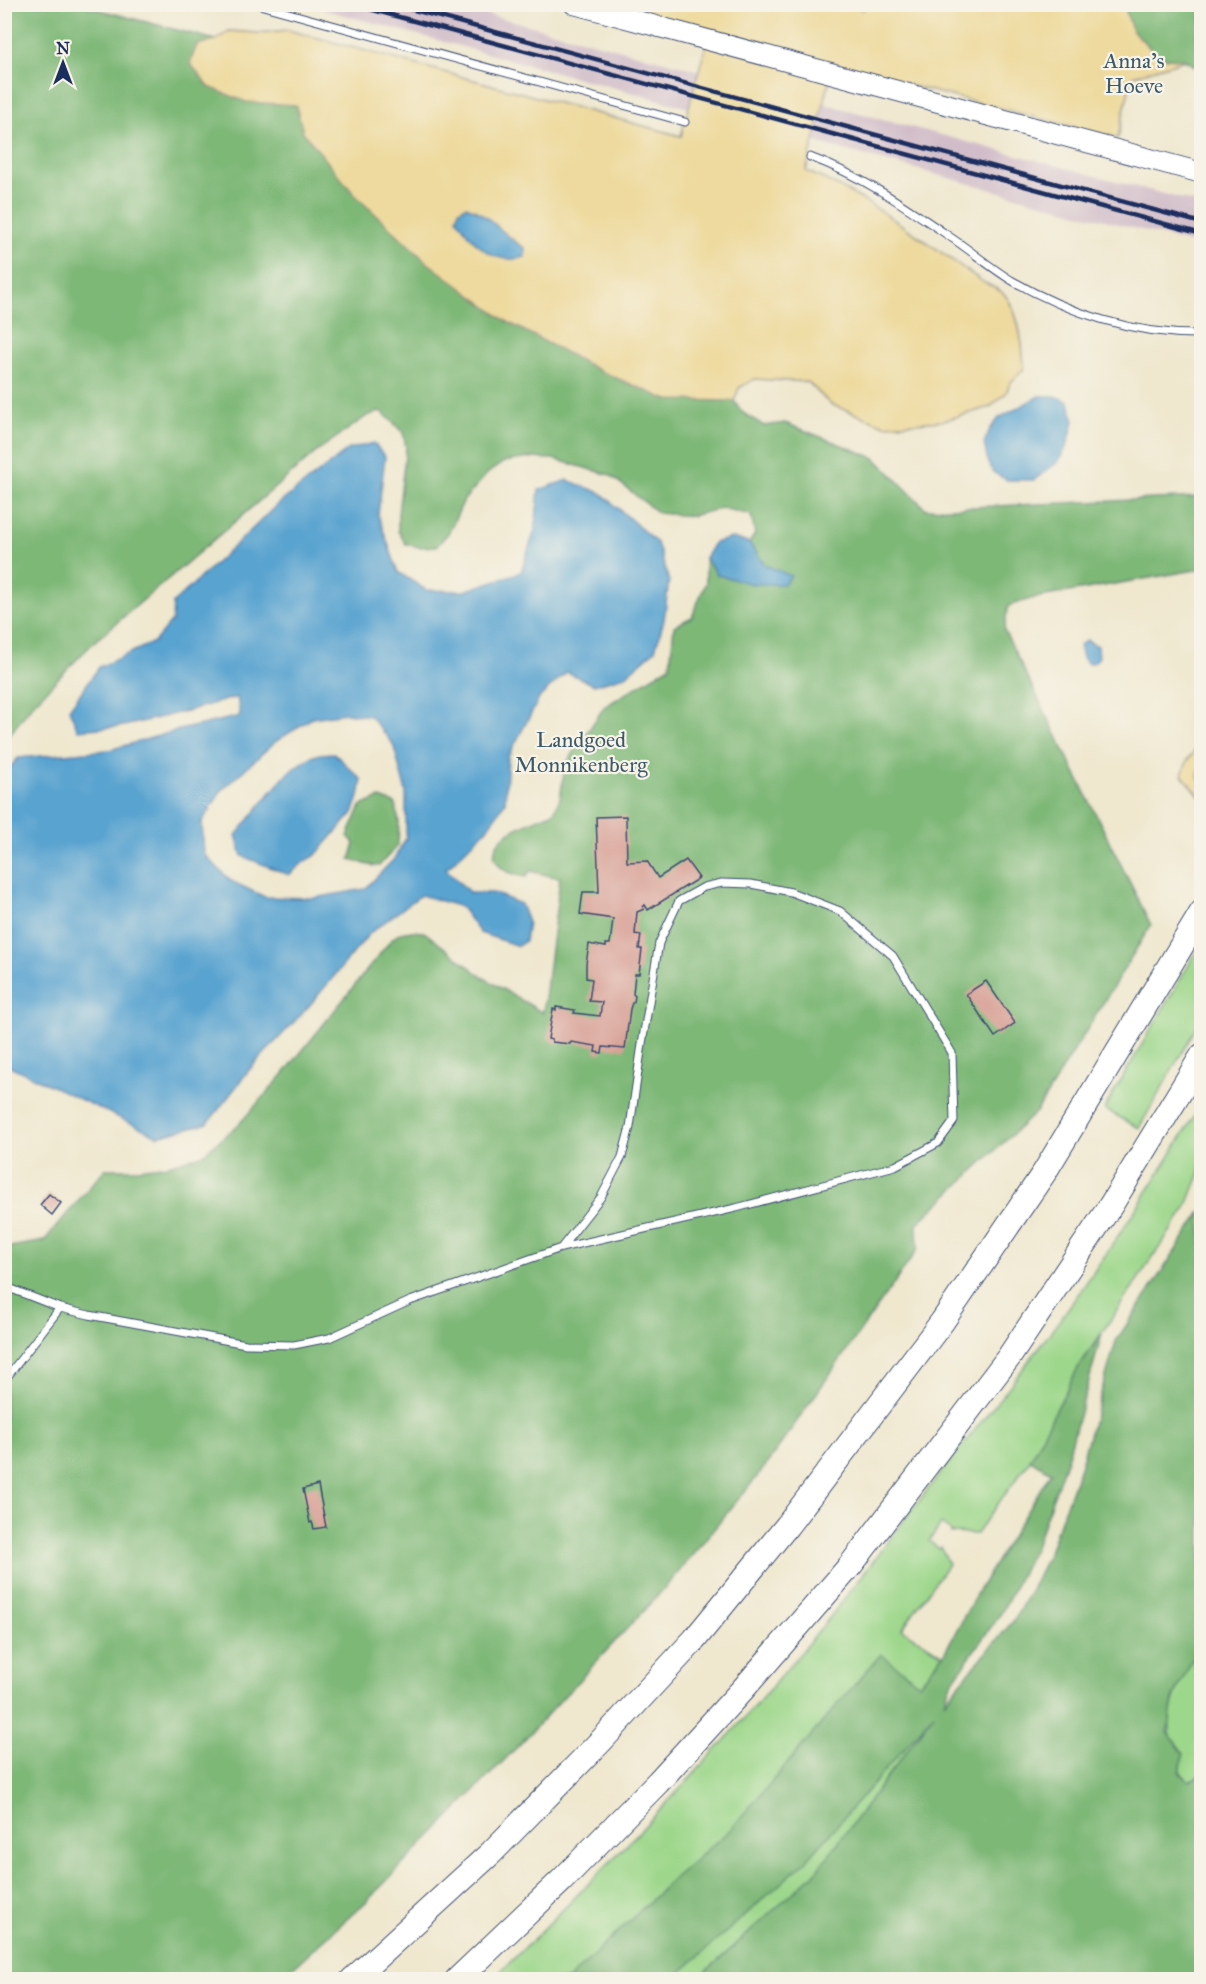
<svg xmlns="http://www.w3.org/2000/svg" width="1206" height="1984" viewBox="0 0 1206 1984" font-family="'IM FELL Great Primer',serif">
	<rect width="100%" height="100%" fill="#f7f3e8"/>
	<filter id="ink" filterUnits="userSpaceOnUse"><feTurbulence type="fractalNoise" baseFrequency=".0167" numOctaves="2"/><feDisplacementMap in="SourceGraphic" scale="12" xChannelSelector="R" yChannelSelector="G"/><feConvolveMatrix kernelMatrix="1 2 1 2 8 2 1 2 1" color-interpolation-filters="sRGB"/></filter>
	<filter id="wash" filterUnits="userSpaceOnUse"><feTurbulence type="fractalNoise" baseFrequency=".008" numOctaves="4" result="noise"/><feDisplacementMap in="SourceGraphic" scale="24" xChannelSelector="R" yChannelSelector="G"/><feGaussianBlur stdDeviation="1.35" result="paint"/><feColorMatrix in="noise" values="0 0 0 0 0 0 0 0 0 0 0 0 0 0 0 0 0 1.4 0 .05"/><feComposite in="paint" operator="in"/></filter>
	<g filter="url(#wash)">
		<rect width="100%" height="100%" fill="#efe7ce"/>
		<path fill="#d1bdc9" d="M307 5H452L1201 204V246Z"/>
		<g fill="#9dd78b" stroke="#5c8374" stroke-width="1.5">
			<path d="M1201 944V1019L1139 1128 1104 1109Z"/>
			<path d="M1201 1105V1170L1186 1208 1078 1368 1030 1460 976 1534 951 1533 952 1532 941 1524 929 1541 939 1549 941 1547 948 1564 902 1629 943 1655 919 1684 943 1704 817 1871 698 1979 492 1980C606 1868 717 1755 818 1632 857 1584 894 1533 932 1484 968 1438 1006 1392 1041 1345 1099 1268 1152 1187 1201 1105Z"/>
			<path d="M1201 1643V1775L1189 1781C1176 1769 1177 1764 1173 1748 1161 1704 1184 1680 1201 1643Z"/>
		</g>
		<g fill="#7eb877" stroke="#4c746a" stroke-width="1.5">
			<path d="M5 5H81L216 40 197 45 246 102 297 105 303 132 354 194 428 263 600 371 668 400 734 401 743 413 764 426 785 423 875 458 926 509 1201 497V569L1034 598 1008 606 1004 630 1151 925 1037 1111 917 1224 918 1249 764 1468 672 1580 520 1744 366 1902 280 1979H5V1248L44 1241 105 1169H138L168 1165 202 1155 239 1124 282 1076 391 940 400 933 412 931 424 932 484 978 543 1013 560 878 530 871 526 877C513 874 500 872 495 858 488 834 536 820 554 812L560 798 565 766 604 707 670 666 674 626 692 617 706 582 705 558 718 575 765 565 749 543 755 534 751 515 722 508 691 516 658 513 610 475 553 459 528 458 504 462 488 473 464 500 449 532 437 546 419 547 406 544 398 531V514L406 447 403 432 381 411 367 416 320 449 93 643 32 705 5 741Z"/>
			<path d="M1124 5H1201V70L1185 60 1160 57 1132 30Z"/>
			<path d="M380 798 395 803 399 822 398 845 379 866 368 865 350 859 355 844 348 836 361 806Z"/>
			<path d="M1201 1212V1643L1173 1698 1168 1732 1184 1754 1179 1772 1189 1781 1201 1775V1979H698L817 1871 934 1714 806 1861 673 1979 568 1980 672 1880 731 1829 881 1654 919 1684 943 1655 978 1591 1051 1472 1030 1460 1078 1368 1102 1334 1067 1459 1035 1547 1001 1613 951 1683 944 1702 1014 1620 1037 1578 1049 1552 1081 1464 1116 1341Z"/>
		</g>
		<g fill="#eeda9e" stroke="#84847e" stroke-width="1.5" fill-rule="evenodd">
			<path d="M855 4 862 10 869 4 1124 5 1132 30 1159 57 1185 60 1132 76 1118 138 908 85 834 64 806 171C870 198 926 242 983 282 989 285 999 289 1004 294 1019 311 1023 347 1024 369L1010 383 1006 393 990 407 942 421 885 425 830 404 808 382 754 379 739 388 734 401 668 400 600 371 506 321 428 263 354 194 303 132 296 105 246 102 209 87 190 63 197 45 216 40 229 31 258 33 288 30 681 136 710 30 639 14 611 5ZM475 209 515 243 525 248 457 218Z"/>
			<path d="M1201 744V767L1198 775 1201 784V797L1182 775 1188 759Z"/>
		</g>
		<g fill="#58a3d0" stroke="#3a6997" stroke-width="1.5" fill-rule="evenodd">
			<path d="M466 206C489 213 504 237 525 248V257C493 267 472 242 457 218L459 210Z"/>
			<path d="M1039 396H1055L1069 402 1074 421 1067 446 1058 462 1034 480H1007L994 473 988 463 984 443 990 429 999 418Z"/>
			<path d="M374 443 385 457 378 515 398 572 426 590 464 591 521 572 535 530 539 490 567 480 601 493 657 543 669 580 664 620 655 650 625 676 594 685 567 672 540 697 508 757 505 803 486 830 446 869 470 893H494L521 904 528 922 525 941 518 946 480 933 461 907 421 895 370 933 310 1005 250 1069 208 1123 158 1136 5 1064V773L18 758 109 750 179 730 240 716 237 697 187 711 124 726 78 730 69 709 99 667 154 642 172 621 173 603 282 501 349 449ZM346 713 370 716 393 744 406 792V838L394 859 365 889 314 898 265 897 231 881 204 854 202 822 221 791 275 742 312 718Z"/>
			<path d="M732 538 749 543 765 565 791 576 784 584H753L718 575 705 558 714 543Z"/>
			<path d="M1086 640 1098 646 1099 657 1095 662 1088 664 1082 657 1079 646Z"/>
			<path d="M334 753 362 780 359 797 353 813 315 856 304 862 289 875 242 856 236 835C258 811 287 762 320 754 324 753 329 754 334 753Z"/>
		</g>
		<g id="blocks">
			<g fill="#d8a197">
				<path d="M626 816 627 862 647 861 658 878 686 860 699 878 648 910 645 905 643 907 644 909 637 912 635 934 641 935 639 949H642L639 974H635L633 994 635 996 634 1002 632 1003 630 1009 625 1049 603 1047 602 1053 595 1052 596 1046 571 1042 570 1044 552 1042V1040L548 1039 553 1009 556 1010V1007L575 1010 574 1013 600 1016 602 1002 589 1001 592 979 586 978V964L589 944 606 947V944H610L613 919 580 914 583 892H599L596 817Z"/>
				<path d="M986 981 1015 1023 995 1037 966 994Z"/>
				<path d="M49 1194 61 1203 52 1215 40 1205Z"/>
				<path d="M318 1485 326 1527 314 1529 312 1522 310 1523 303 1489Z"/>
				<path d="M1194 1655H1202V1674L1195 1675Z"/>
			</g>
		</g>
	</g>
	<g filter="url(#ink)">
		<use href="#blocks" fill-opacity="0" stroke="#3b4b6f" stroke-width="1.5"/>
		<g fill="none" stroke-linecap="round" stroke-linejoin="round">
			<defs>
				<g id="service">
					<path d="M256 4 685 122"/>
					<path d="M810 157C865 177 911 210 959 243 976 255 993 269 1011 280 1068 313 1135 335 1202 334"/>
					<path d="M4 1286 60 1308 89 1315 246 1344 294 1345 329 1338 410 1301 561 1248 736 1208 895 1166 938 1143 954 1121 952 1053 893 956 840 911 791 892 751 884 722 883 704 887 679 901 659 943 642 1044 630 1127 622 1157 601 1197 561 1248"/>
					<path d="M4 1381 60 1308"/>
				</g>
				<path id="secondary" d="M574 4 1202 173"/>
				<g id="motorway">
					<path d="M352 1980 491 1853 600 1742 694 1640 787 1526 942 1322 1044 1173 1202 912"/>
					<path d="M457 1980 561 1881 658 1782 744 1688 850 1566 1009 1357 1111 1205 1202 1056"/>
				</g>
			</defs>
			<use href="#service" stroke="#3b4b6f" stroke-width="9"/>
			<use href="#secondary" stroke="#3b4b6f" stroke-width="22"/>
			<use href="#motorway" stroke="#3b4b6f" stroke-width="26"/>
			<use href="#service" stroke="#fff" stroke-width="7"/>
			<use href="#secondary" stroke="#fff" stroke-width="20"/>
			<use href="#motorway" stroke="#fff" stroke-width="24"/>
			<g stroke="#1b2f5e" stroke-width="4.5">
				<path d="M351 4 1202 234"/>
				<path d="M392 4 1202 223"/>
			</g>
		</g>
	</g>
	<g text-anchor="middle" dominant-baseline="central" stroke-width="4.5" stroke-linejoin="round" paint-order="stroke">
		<g font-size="22" fill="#3c5969" stroke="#f7f3e8">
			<text x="1134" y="60">Anna's<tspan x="1134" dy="25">Hoeve</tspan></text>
			<text x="581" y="739">Landgoed<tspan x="581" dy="25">Monnikenberg</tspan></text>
		</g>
	</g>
	<rect width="1206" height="1984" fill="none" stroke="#f7f3e8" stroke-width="24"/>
	<g transform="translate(63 63)" stroke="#f7f3e8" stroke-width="4.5" paint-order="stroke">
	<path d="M0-4.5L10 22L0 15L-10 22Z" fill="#1b2f5e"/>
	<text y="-9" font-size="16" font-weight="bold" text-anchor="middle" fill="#1b2f5e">N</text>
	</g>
</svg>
